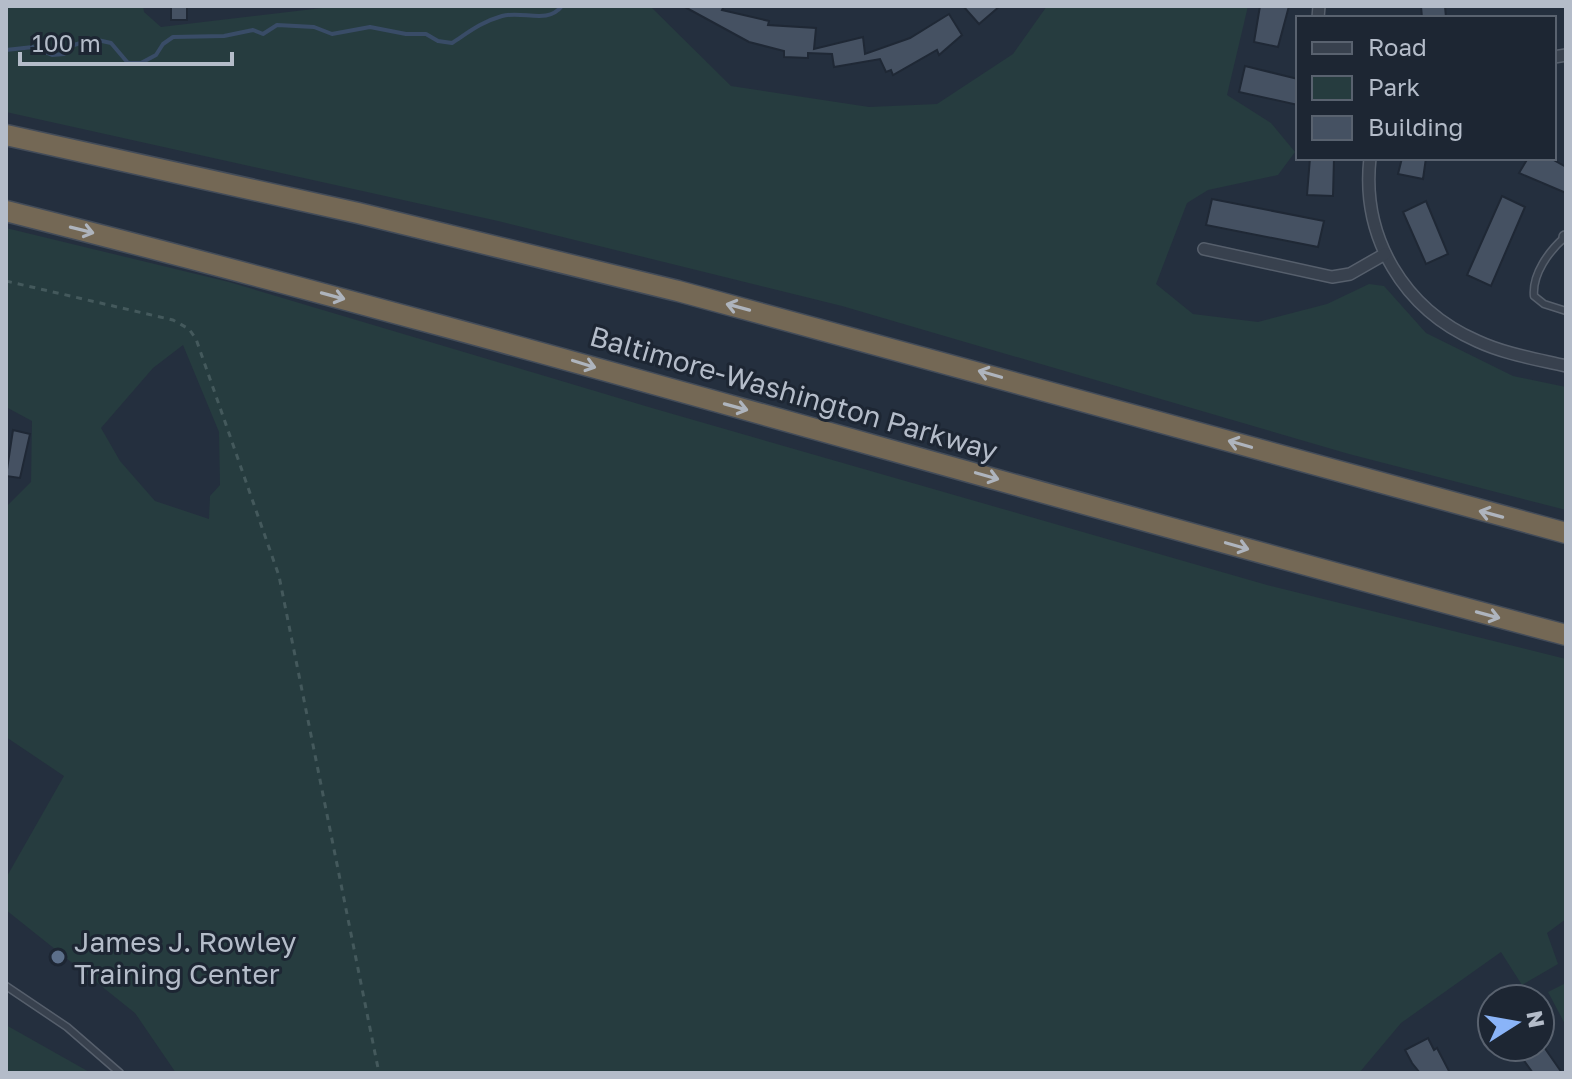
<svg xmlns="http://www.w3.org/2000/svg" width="1572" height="1079" viewBox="0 0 1572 1079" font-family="'Golos Text',sans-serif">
	<rect width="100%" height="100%" fill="#242f3e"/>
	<g fill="#263c3f" fill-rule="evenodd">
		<path d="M6 6H143L144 12 161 27 339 6H650L731 86 869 107 937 104 1013 54 1047 6H1248L1227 95 1271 123 1295 152 1278 175 1208 190 1187 203 1156 284 1193 314 1258 322 1327 304 1369 284 1384 286 1426 333 1513 376 1566 387V510L1349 454 842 306 498 221 6 112Z"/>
		<path d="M6 228 229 282 652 408 1267 585 1566 659V919L1547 933 1558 964 1522 985 1501 952 1401 1023 1359 1073H176L135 1013 6 910V878L64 776 6 737V507L31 482 32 421 6 407ZM183 345 219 432 220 485 210 496 209 519 155 501 120 461 101 428 153 368Z"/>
		<path d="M1566 983V1026L1548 992Z"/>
		<path d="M6 1025 91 1073H6Z"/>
	</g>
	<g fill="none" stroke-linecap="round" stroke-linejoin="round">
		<path stroke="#394c67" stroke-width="4" d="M6 50 33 47 52 55 64 54 74 45 93 39 111 43 128 63H141L156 55 163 44 173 37 224 36 253 30 263 34 277 25 314 27 332 34 370 27 406 34H426L438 41 452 43C469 32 481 22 502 16 523 10 547 25 562 6"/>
	</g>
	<g fill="#455162" stroke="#1f2835" stroke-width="2">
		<rect x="171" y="6" width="16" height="14"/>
		<path d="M683 6H724L722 10 769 21 768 25 816 28 814 49 863 37 865 54 910 38 949 14 962 35 939 55 937 50 893 75 891 70 886 72 880 59 834 67 832 54 808 53V58L784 57V51L749 42Z"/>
		<path d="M963 6H1000L979 24Z"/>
		<path d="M1260 6H1289L1278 47 1254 42Z"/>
		<path d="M1421 6H1445L1446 18H1422Z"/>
		<path d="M1245 66 1298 79V105L1239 92Z"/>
		<path d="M1310 158H1334L1333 196 1307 195Z"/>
		<path d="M1402 158H1426L1423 179 1398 174Z"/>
		<path d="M1528 158H1550L1566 167V193L1519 173Z"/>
		<path d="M1502 196 1525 207 1491 286 1467 275Z"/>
		<path d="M1212 199 1324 221 1318 247 1206 225Z"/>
		<path d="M1426 201 1448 254 1426 264 1403 212Z"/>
		<path d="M13 430 30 434 20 478 6 476Z"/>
		<path d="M1428 1038 1434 1050 1437 1048 1450 1073H1420L1412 1063 1405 1050Z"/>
		<path d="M1514 1047H1544L1562 1073H1533Z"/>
	</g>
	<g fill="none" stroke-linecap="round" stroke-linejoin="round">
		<defs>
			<g id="lane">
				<path d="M1565 237C1549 251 1532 274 1534 296L1544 304 1566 311"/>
				<path d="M6 986 67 1027 120 1073"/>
			</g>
			<g id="street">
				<path d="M1318 18 1319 6"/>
				<path d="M1554 57 1566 55"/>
				<path d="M1370 158C1361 238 1404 309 1477 341 1505 354 1536 359 1566 366"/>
				<path d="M1565 237H1566"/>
				<path d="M1204 249 1332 277 1350 274 1385 254"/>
			</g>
			<g id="highway">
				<path d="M6 135 358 213 678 291 1566 533"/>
				<path d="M6 211C529 343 1045 498 1566 635"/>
			</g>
		</defs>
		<use href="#lane" stroke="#565f6c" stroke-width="9"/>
		<use href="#street" stroke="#565f6c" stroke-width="14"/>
		<use href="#highway" stroke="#434c59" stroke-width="23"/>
		<path stroke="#44595c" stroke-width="3" stroke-dasharray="6 6" stroke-linecap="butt" d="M6 281 173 320 189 329 196 339 279 576 379 1073"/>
		<use href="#lane" stroke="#38414e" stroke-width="6"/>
		<use href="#street" stroke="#38414e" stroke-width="11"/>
		<use href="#highway" stroke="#746855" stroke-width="20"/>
	</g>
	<defs><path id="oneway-shaft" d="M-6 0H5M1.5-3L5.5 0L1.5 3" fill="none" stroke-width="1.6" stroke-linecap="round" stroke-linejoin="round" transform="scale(2)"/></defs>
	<g stroke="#aeb4bd">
		<use href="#oneway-shaft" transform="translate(82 230) rotate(14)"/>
		<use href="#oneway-shaft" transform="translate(333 296) rotate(15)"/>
		<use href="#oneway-shaft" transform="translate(738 307) rotate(-165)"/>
		<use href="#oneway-shaft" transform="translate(584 364) rotate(17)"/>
		<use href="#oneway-shaft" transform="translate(990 374) rotate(-164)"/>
		<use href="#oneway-shaft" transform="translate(736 407) rotate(15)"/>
		<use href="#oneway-shaft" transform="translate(1240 444) rotate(-164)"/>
		<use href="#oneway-shaft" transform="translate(987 476) rotate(16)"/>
		<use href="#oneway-shaft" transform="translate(1491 514) rotate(-165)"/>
		<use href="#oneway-shaft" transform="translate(1237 546) rotate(16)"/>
		<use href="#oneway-shaft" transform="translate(1488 615) rotate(15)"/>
	</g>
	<circle fill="#5c6f8a" stroke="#1d2633" stroke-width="3" cx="58" cy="957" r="8"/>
	<g text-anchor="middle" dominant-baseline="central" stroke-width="6" stroke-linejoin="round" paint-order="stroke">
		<g font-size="28" fill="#b4bcc9" stroke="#1d2633">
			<text transform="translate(794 393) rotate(16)">Baltimore-Washington Parkway</text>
		</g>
		<g font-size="28" fill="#b4bcc9" stroke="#1d2633" text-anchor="start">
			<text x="74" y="941">James J. Rowley<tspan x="74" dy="32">Training Center</tspan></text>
		</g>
	</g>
	<rect width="1572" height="1079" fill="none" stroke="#b4bcc9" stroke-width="16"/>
	<rect x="1296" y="16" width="260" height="144" fill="#1d2633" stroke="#59626f" stroke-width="2"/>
	<rect x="1312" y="42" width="40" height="12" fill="#38414e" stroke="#59626f" stroke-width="2"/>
	<text x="1368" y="56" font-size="24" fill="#b4bcc9">Road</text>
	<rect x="1312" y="76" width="40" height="24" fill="#263c3f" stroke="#59626f" stroke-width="2"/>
	<text x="1368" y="96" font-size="24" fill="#b4bcc9">Park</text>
	<rect x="1312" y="116" width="40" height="24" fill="#455162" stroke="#59626f" stroke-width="2"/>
	<text x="1368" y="136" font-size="24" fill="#b4bcc9">Building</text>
	<g transform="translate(1516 1023) rotate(79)"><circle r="38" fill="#1d2633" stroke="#59626f" stroke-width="2"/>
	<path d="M0-6L14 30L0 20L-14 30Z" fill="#8ab4f8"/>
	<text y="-12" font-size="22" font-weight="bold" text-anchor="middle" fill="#b4bcc9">N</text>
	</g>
	<path d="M20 52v12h212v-12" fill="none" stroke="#b4bcc9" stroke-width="4"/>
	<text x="32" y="52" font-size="24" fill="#b4bcc9" stroke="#1d2633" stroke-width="6" paint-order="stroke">100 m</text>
</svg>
